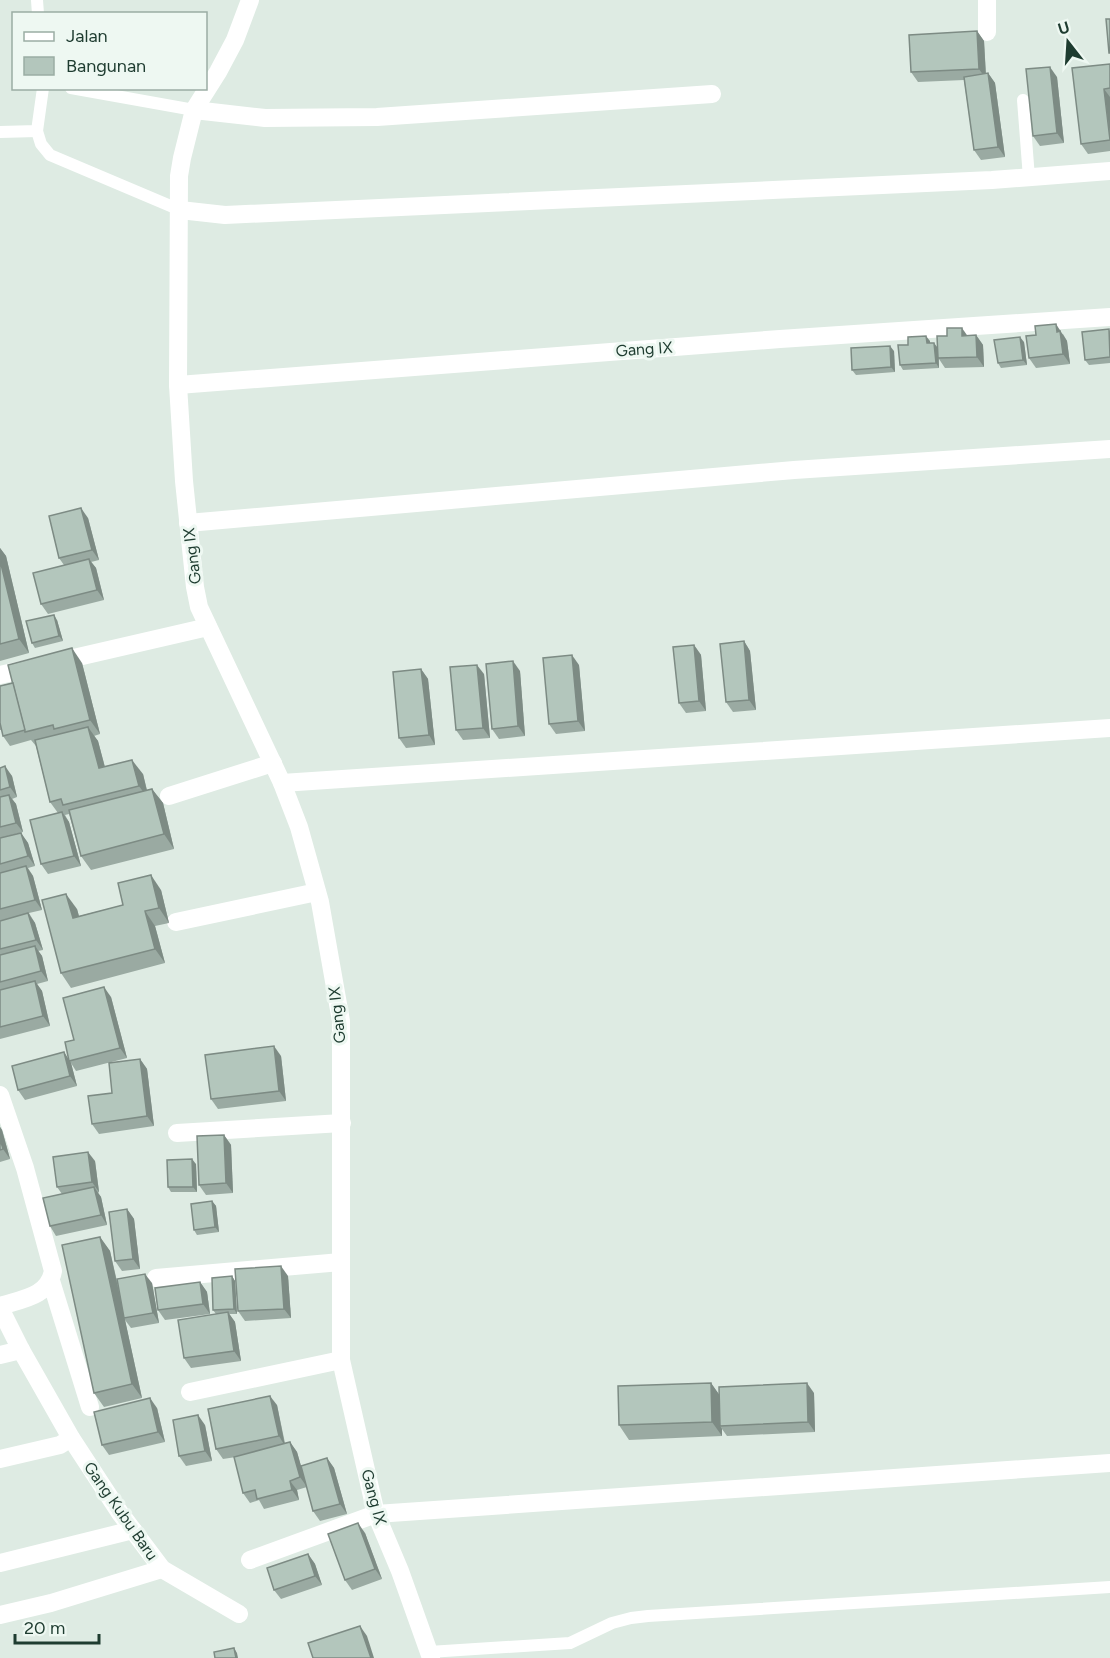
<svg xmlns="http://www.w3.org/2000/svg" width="1110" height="1658" viewBox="0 0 1110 1658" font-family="Figtree,sans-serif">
	<rect width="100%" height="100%" fill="#deebe3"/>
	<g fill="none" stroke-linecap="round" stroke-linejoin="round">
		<g stroke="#fff" stroke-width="12">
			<path d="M37 0 38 14"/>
			<path d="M71 88 194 110"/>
			<path d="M1023 100 1029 178"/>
			<path d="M37 131 41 144 50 155 180 210"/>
			<path d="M0 132 37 131 43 88"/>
			<path d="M429 1652 570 1643 612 1623 631 1618 648 1616 1110 1587"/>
		</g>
		<g stroke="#fff" stroke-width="18">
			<path d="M250 0 235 40 218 72 194 110 182 158 179 176 178 385 184 481 195 587 199 607 282 783 299 827 320 902 341 1021V1360L376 1514 400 1571 431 1658"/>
			<path d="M987 32V0"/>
			<path d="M194 110 265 118 377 117 712 94"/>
			<path d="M180 210 225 215 992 180 1110 171"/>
			<path d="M178 385 780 339 1110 317"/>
			<path d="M188 523 794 470 1110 449"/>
			<path d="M0 675 208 627"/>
			<path d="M282 783 1110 728"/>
			<path d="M169 796 273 763"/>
			<path d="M176 922 317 892"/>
			<path d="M0 1095 25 1168 53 1271C48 1297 22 1299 0 1306"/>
			<path d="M177 1133 342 1123"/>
			<path d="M156 1278 341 1262"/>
			<path d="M51 1281 90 1407"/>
			<path d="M0 1308 21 1350 71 1438 120 1513 162 1569 239 1614"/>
			<path d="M0 1355 21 1350"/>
			<path d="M190 1392 341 1360"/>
			<path d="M0 1459 60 1445 71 1438"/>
			<path d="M250 1560 376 1514 1110 1463"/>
			<path d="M0 1563 133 1530"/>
			<path d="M0 1615 51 1603 162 1569"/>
		</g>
	</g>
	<g fill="#9aaaa2">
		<path d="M977 31 984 41 986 74 988 73 995 83 1005 157 981 160 974 150 964 80 918 82 911 72Z"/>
		<path d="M1110 64V151L1088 154 1081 144Z"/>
		<path d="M1057 77 1064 143 1040 146 1033 136Z"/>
		<path d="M1110 330V363L1089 365 1085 360Z"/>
		<path d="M1063 334 1067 341 1070 364 1036 368 1029 358Z"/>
		<path d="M968 335H976L983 345 984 367 945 368 939 359V368L903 370 900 365 908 345 930 341V343L938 348Z"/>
		<path d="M1024 342 1027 365 1001 368 998 363Z"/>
		<path d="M894 351 895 372 856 375 852 370Z"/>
		<path d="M88 518 99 560 91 562 96 568 104 600 48 614 41 604 64 565 59 558Z"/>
		<path d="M0 548 6 556 29 653 0 661Z"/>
		<path d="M57 620 63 641 35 648 32 643Z"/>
		<path d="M744 641 750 651 756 710 733 712 726 702Z"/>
		<path d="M694 645 701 655 706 711 686 713 679 703Z"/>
		<path d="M82 663 100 734 94 736 98 741 105 767 143 774 147 790 152 789 163 803 174 849 91 870 81 856 69 814 65 815 69 822 81 866 48 874 41 864 58 813 50 802 36 746 31 740 10 746 3 736 2 730H0V686Z"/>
		<path d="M579 665 585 731 556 734 549 724Z"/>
		<path d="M421 669 428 679 435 745 406 748 399 738Z"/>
		<path d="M520 671 525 736 499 739 492 729Z"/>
		<path d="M484 674 490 738 463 740 456 730Z"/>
		<path d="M0 768 12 776 17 797 12 799 16 804 23 832 0 838Z"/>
		<path d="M21 833 28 843 35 866 28 868 33 876 42 910 29 913 35 923 43 950 38 951 42 956 48 981 37 984 42 991 50 1026 0 1039V838Z"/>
		<path d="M161 890 169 923 155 926 165 963 71 988 61 973 77 909 79 916 123 905Z"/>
		<path d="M111 997 127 1058 76 1071 71 1063 77 1086 25 1100 18 1090 64 1052 69 1060 74 1040Z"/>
		<path d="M281 1056 286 1101 218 1109 211 1099Z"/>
		<path d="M140 1059 147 1069 154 1126 99 1134 92 1124 112 1093Z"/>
		<path d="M0 1127 2 1130 10 1159 0 1162Z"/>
		<path d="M224 1135 231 1145 233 1193 206 1195 199 1185Z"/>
		<path d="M95 1161 99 1192 98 1193 101 1197 107 1225 56 1236 50 1226 62 1194 57 1187Z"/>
		<path d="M196 1164 197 1192H171L168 1187Z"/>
		<path d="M212 1201 216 1206 219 1232 197 1235 194 1230Z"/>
		<path d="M127 1209 134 1219 140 1269 122 1271 115 1261Z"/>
		<path d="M100 1237 110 1251 120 1294 152 1283 159 1323 131 1328 125 1320 142 1398 104 1407 94 1393Z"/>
		<path d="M232 1276 235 1281 237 1314H229L235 1322 241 1361 191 1368 184 1358 216 1314 213 1310Z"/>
		<path d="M288 1276 291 1318 245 1321 238 1311Z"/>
		<path d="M200 1282 207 1292 210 1314 165 1320 158 1310Z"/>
		<path d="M711 1383 719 1395 814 1393 815 1432 727 1436 722 1429V1436L629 1440 619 1425Z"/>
		<path d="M277 1405 285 1443 290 1442 297 1452 301 1466 327 1458 334 1468 347 1514 320 1521 313 1511 307 1487 297 1490 299 1500 264 1509 259 1500 250 1503 243 1493 236 1457 223 1459 216 1449Z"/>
		<path d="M157 1408 165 1442 109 1455 102 1445Z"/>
		<path d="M205 1425 212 1461 186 1466 179 1456Z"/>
		<path d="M365 1533 382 1579 352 1590 345 1580Z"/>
		<path d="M308 1554 315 1564 322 1585 281 1599 274 1590Z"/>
	</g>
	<g fill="#7d8b84">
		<path d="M977 31 984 41 986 79 979 69Z"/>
		<path d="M1050 67 1057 77 1064 143 1057 133Z"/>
		<path d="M988 73 995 83 1005 157 998 147Z"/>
		<path d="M1104 89 1110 97V135Z"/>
		<path d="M1056 324 1067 341 1070 364 1063 354 1057 332Z"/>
		<path d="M962 328 969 338 962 336Z"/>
		<path d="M976 335 983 345 984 367 977 357Z"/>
		<path d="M926 336 930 341V349L927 343Z"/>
		<path d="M1020 337 1024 342 1027 365 1023 360Z"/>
		<path d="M934 343 938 348 939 368 936 363Z"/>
		<path d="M890 346 894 351 895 372 891 367Z"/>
		<path d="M81 508 88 518 99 560 92 550Z"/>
		<path d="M0 548 6 556 29 653 19 639 0 560Z"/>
		<path d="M89 559 96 568 104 600 97 590Z"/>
		<path d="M54 615 57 620 63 641 59 636Z"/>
		<path d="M744 641 750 651 756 710 749 700Z"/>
		<path d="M694 645 701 655 706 711 699 701Z"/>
		<path d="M72 648 82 663 100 734 90 720Z"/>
		<path d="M572 655 579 665 585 731 578 721Z"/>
		<path d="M513 661 520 671 525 736 518 726Z"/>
		<path d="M477 665 484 674 490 738 483 728Z"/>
		<path d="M421 669 428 679 435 745 429 735Z"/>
		<path d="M88 727 98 741 109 783 99 768Z"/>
		<path d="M132 760 143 774 149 800 139 786Z"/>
		<path d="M5 766 12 776 17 797 10 787Z"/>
		<path d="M152 789 163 803 174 849 164 834Z"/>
		<path d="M9 795 16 804 23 832 16 823Z"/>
		<path d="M62 812 69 822 81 866 74 856Z"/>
		<path d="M21 833 28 843 35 866 28 856Z"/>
		<path d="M26 866 33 876 42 910 35 900Z"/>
		<path d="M151 875 161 890 169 923 159 908Z"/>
		<path d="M66 894 77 909 83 932 73 918Z"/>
		<path d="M145 911 155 926 165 963 155 949Z"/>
		<path d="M28 913 35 923 43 950 36 940Z"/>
		<path d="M35 946 42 956 48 981 41 971Z"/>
		<path d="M35 981 42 991 50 1026 43 1016Z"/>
		<path d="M104 987 111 997 127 1058 120 1048Z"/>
		<path d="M274 1046 281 1056 286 1101 279 1091Z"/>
		<path d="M64 1052 71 1063 77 1086 70 1076Z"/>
		<path d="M140 1059 147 1069 154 1126 147 1116Z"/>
		<path d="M0 1127 2 1130 10 1159 3 1149 0 1139Z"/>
		<path d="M224 1135 231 1145 233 1193 226 1183Z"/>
		<path d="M88 1152 95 1161 99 1192 92 1182Z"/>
		<path d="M192 1159 196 1164 197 1192 193 1187Z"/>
		<path d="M94 1187 101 1197 107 1225 101 1215Z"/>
		<path d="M212 1201 216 1206 219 1232 215 1227Z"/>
		<path d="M127 1209 134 1219 140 1269 133 1259Z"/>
		<path d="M100 1237 110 1251 142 1398 132 1384Z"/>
		<path d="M281 1266 288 1276 291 1318 284 1309Z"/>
		<path d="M145 1274 152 1283 159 1323 153 1313Z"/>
		<path d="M232 1276 235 1281 237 1314 234 1309Z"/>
		<path d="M200 1282 207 1292 210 1314 203 1304Z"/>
		<path d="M228 1312 235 1322 241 1361 234 1351Z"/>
		<path d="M711 1383 721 1397 720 1426 722 1429V1436L712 1422Z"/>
		<path d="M807 1383 814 1393 815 1432 808 1422Z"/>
		<path d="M270 1396 277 1405 285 1446 279 1436Z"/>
		<path d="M150 1398 157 1408 165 1442 158 1432Z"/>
		<path d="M198 1415 205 1425 212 1461 205 1451Z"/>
		<path d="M290 1442 297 1452 307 1487 300 1477Z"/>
		<path d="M327 1458 334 1468 347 1514 340 1504Z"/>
		<path d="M290 1481 297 1490 299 1500 292 1490Z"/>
		<path d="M358 1523 365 1533 382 1579 375 1569Z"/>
		<path d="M308 1554 315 1564 322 1585 315 1576Z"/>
		<path d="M360 1626 367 1636 374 1658H371Z"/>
		<path d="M234 1648 237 1653 238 1658H236Z"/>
	</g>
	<g fill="#b3c6bc" stroke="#7d8b84" stroke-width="1.5">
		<path d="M1106 19H1110V53H1109Z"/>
		<path d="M977 31 979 69 911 72 909 35Z"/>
		<path d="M1110 64V88L1104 89 1110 140 1081 144 1072 68Z"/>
		<path d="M1050 67 1057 133 1033 136 1026 69Z"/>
		<path d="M988 73 998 147 974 150 964 77Z"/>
		<path d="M1056 324 1057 332 1060 331 1063 354 1029 358 1026 336 1036 335 1035 326Z"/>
		<path d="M947 328H962V336L976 335 977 357 938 358 937 336H947Z"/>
		<path d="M1109 329 1110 357 1085 360 1082 332Z"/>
		<path d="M926 336 927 343H934L936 363 900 365 898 345H908V337Z"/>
		<path d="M1020 337 1023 360 998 363 994 340Z"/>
		<path d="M890 346 891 367 852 370 851 348Z"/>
		<path d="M81 508 92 550 59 558 49 516Z"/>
		<path d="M89 559 97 590 41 604 33 573Z"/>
		<path d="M0 560 19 639 0 644Z"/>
		<path d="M54 615 59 636 32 643 26 621Z"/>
		<path d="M744 641 749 700 726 702 720 644Z"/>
		<path d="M694 645 699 701 679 703 673 647Z"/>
		<path d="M72 648 90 720 54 729 53 725 25 732 8 665Z"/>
		<path d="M572 655 578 721 549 724 543 658Z"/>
		<path d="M513 661 518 726 492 729 486 664Z"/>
		<path d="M477 665 483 728 456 730 450 667Z"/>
		<path d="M421 669 429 735 399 738 393 672Z"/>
		<path d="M13 683 25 730 3 736 0 723V686Z"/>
		<path d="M88 727 99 768 132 760 139 786 63 805 61 799 50 802 35 740Z"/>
		<path d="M5 766 10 787 0 790V768Z"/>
		<path d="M152 789 164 834 81 856 69 810Z"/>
		<path d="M9 795 16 823 0 827V797Z"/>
		<path d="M62 812 74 856 41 864 30 820Z"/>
		<path d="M21 833 28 856 0 864V838Z"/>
		<path d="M26 866 35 900 0 909V873Z"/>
		<path d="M151 875 159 908 145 911 155 949 61 973 42 900 66 894 73 918 123 905 118 883Z"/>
		<path d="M28 913 36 940 0 949V921Z"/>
		<path d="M35 946 41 971 0 982V955Z"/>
		<path d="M35 981 43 1016 0 1027V990Z"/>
		<path d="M104 987 120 1048 69 1061 65 1042 74 1040 63 998Z"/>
		<path d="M274 1046 279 1091 211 1099 205 1055Z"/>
		<path d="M64 1052 70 1076 18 1090 12 1066Z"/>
		<path d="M140 1059 147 1116 92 1124 88 1096 112 1093 109 1063Z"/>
		<path d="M224 1135 226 1183 199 1185 197 1136Z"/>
		<path d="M0 1139 3 1149 0 1150Z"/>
		<path d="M88 1152 92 1182 57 1187 53 1157Z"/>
		<path d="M192 1159 193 1187H168L167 1160Z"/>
		<path d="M94 1187 101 1215 50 1226 43 1198Z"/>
		<path d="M212 1201 215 1227 194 1230 191 1204Z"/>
		<path d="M127 1209 133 1259 115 1261 109 1212Z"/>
		<path d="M100 1237 132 1384 94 1393 62 1245Z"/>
		<path d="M281 1266 284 1309 238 1311 235 1269Z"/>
		<path d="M145 1274 153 1313 124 1318 117 1279Z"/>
		<path d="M232 1276 234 1309 213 1310 212 1278Z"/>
		<path d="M200 1282 203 1304 158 1310 155 1288Z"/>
		<path d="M228 1312 234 1351 184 1358 178 1320Z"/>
		<path d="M711 1383 712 1422 619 1425 618 1386Z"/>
		<path d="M807 1383 808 1422 720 1426 719 1387Z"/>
		<path d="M270 1396 279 1436 216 1449 208 1409Z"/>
		<path d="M150 1398 158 1432 102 1445 94 1412Z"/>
		<path d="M198 1415 205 1451 179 1456 173 1420Z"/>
		<path d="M290 1442 300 1477 290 1481 292 1490 257 1499 255 1490 243 1493 234 1457Z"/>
		<path d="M327 1458 340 1504 313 1511 301 1466Z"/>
		<path d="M358 1523 375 1569 345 1580 328 1534Z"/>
		<path d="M308 1554 315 1576 274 1590 267 1568Z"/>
		<path d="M360 1626 371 1658H313L308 1643Z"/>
		<path d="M234 1648 236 1658H215L214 1652Z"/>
	</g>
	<g text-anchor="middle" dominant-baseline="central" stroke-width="6" stroke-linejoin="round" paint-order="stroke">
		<g font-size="16" fill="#1e3c30" stroke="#eef8f2">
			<text transform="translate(644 349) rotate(-4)">Gang IX</text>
			<text transform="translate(192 556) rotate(-97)">Gang IX</text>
			<text transform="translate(337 1015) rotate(-96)">Gang IX</text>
			<text transform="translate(374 1497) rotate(75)">Gang IX</text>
			<text transform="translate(121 1511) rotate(55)">Gang Kubu Baru</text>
		</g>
	</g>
	<rect x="12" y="12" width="195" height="78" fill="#eef8f2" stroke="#9bada4" stroke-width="1.5"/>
	<rect x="24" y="32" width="30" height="9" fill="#ffffff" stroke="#9bada4" stroke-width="1.5"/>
	<text x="66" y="42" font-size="18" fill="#1e3c30">Jalan</text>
	<rect x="24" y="57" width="30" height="18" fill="#b3c6bc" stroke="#9bada4" stroke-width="1.5"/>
	<text x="66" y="72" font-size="18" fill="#1e3c30">Bangunan</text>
	<g transform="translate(1068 42) rotate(343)" stroke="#eef8f2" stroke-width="4.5" paint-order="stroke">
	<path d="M0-4.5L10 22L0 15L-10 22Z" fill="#1e3c30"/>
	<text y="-9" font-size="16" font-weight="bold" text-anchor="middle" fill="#1e3c30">U</text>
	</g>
	<path d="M15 1634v9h84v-9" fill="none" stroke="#1e3c30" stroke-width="3"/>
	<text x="24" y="1634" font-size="18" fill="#1e3c30" stroke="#eef8f2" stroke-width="4.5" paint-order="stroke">20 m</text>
</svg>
